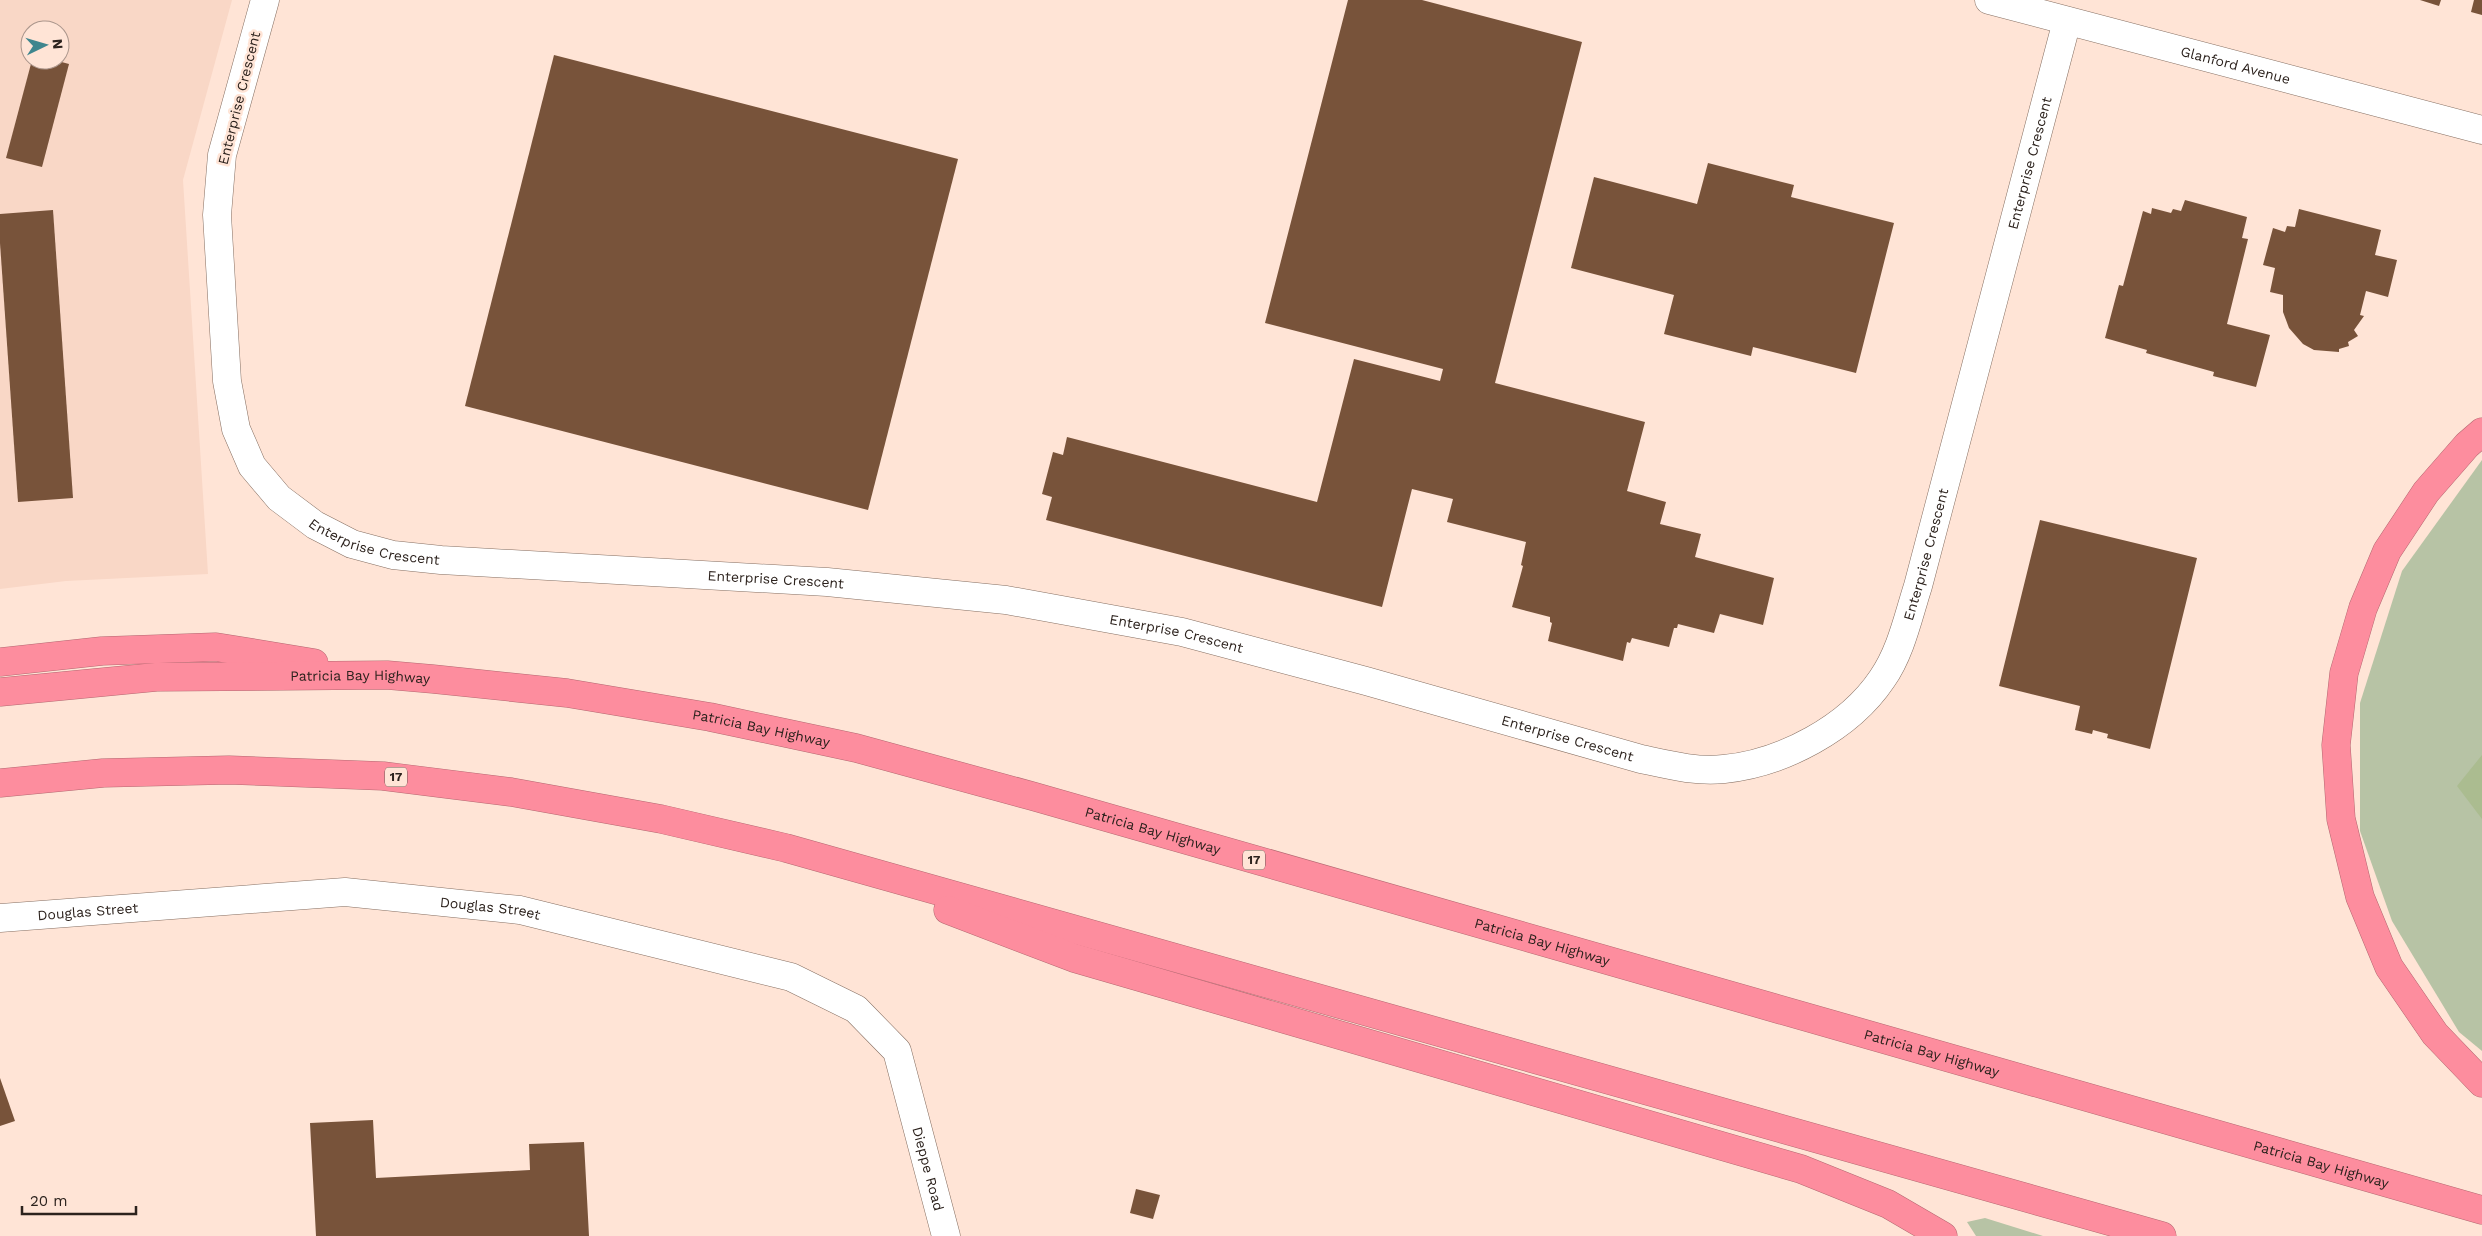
<svg xmlns="http://www.w3.org/2000/svg" width="2482" height="1236" viewBox="0 0 2482 1236" font-family="'Work Sans',sans-serif">
	<rect width="100%" height="100%" fill="#ffe4d6"/>
	<path fill="#f9d7c6" fill-rule="evenodd" d="M0 0H232L183 180 208 574 66 581 0 589ZM30 30H60V60H30Z"/>
	<g fill="#b7c3a5">
		<path d="M2482 460V1051L2459 1032 2392 921 2360 831V703L2402 571Z"/>
		<path d="M1985 1218 2043 1236H1976L1967 1222Z"/>
	</g>
	<path fill="#abbc90" d="M2482 755V819L2457 786Z"/>
	<g fill="#78533a">
		<path d="M1348 0H1422L1582 42 1495 383 1645 422 1627 491 1666 502 1660 524 1701 534 1695 557 1774 578 1763 625 1720 614 1714 633 1678 624 1677 628H1674L1669 647 1632 638 1630 643 1627 642 1623 661 1548 641 1552 623 1550 622V617L1512 607 1523 566 1521 565 1526 542 1447 522 1453 499 1412 489 1382 607 1046 520 1052 497 1042 494 1053 452 1063 455 1067 437 1317 502 1354 359 1440 381 1443 369 1265 323Z"/>
		<path d="M2420 0H2441L2439 6Z"/>
		<path d="M2474 0H2482V15L2471 12Z"/>
		<path d="M554 55 958 159 868 510 465 406Z"/>
		<path d="M32 60H54L69 64 42 167 6 158Z"/>
		<path d="M1708 163 1794 185 1791 197 1894 223 1856 373 1753 347 1751 356 1664 334 1674 295 1571 268 1594 177 1697 204Z"/>
		<path d="M2185 200 2247 217 2242 238 2248 239 2227 324 2270 335 2256 387 2213 376 2214 372 2146 353 2147 350 2105 338 2119 285 2123 286 2143 211 2151 214 2152 208 2171 213 2173 209 2181 211Z"/>
		<path d="M2299 209 2381 230 2375 255 2397 260 2388 297 2366 291 2360 315 2364 316 2354 330 2358 336 2348 342 2349 346 2339 349V352L2314 350 2303 344 2289 328 2283 312V295L2270 292 2275 268 2263 265 2273 228 2285 232 2287 226 2295 227Z"/>
		<path d="M53 210 73 498 18 502 0 243V214Z"/>
		<path d="M2040 520 2197 558 2150 749 2107 738 2108 734 2093 730 2092 734 2075 730 2080 706 1999 686Z"/>
		<path d="M0 1078 15 1121 0 1126Z"/>
		<path d="M373 1120 376 1178 530 1170 529 1144 584 1142 589 1236H316L310 1123Z"/>
		<path d="M1136 1189 1160 1195 1153 1219 1130 1213Z"/>
	</g>
	<g fill="none" stroke-linecap="round" stroke-linejoin="round">
		<defs>
			<g id="street">
				<path id="s1" d="M265 0 222 155 217 215 227 381 236 429 252 466 279 498 315 525 352 544 393 555 441 560 827 582 1006 600 1182 632 1366 681 1641 759C1669 765 1696 772 1724 769 1783 763 1849 728 1882 679 1901 652 1908 617 1918 586L2067 21"/>
				<path id="s2" d="M0 918 345 892 520 910 791 977 856 1009 897 1051 946 1236"/>
			</g>
			<g id="secondary">
				<path id="s3" d="M1989 0 2482 130"/>
			</g>
			<g id="highway">
				<path d="M2482 432 2467 445 2426 492 2387 551 2363 608 2344 673 2336 745 2341 819 2360 897 2389 967 2435 1034 2482 1083"/>
				<path d="M0 662 102 651 216 647 314 663"/>
				<path id="s4" d="M0 692 156 677 387 675 433 679 567 693 710 717 856 748 1032 796 2482 1210"/>
				<path d="M0 783 103 773 229 770 383 776 511 792 661 819 786 848 2162 1236"/>
				<path d="M948 910 1074 958 1801 1169 1888 1204 1943 1236"/>
			</g>
		</defs>
		<use href="#street" stroke="#866f62" stroke-width="29"/>
		<use href="#secondary" stroke="#866f62" stroke-width="29"/>
		<use href="#highway" stroke="#b46871" stroke-width="29"/>
		<use href="#street" stroke="#fff" stroke-width="28"/>
		<use href="#secondary" stroke="#fff" stroke-width="28"/>
		<use href="#highway" stroke="#fd8d9e" stroke-width="28"/>
	</g>
	<g text-anchor="middle" dominant-baseline="central" stroke-width="5" stroke-linejoin="round" paint-order="stroke">
		<g fill="#ffe4d6" stroke="#6b5c54" stroke-width="1">
			<rect x="385" y="767.5" width="22" height="19" rx="4"/>
			<rect x="1243" y="850.5" width="22" height="19" rx="4"/>
		</g>
		<g font-size="12" font-weight="bold" fill="#2c221d">
			<text x="396" y="777">17</text>
			<text x="1254" y="860">17</text>
		</g>
		<g font-size="14" fill="#2c221d" stroke="#ffe4d6">
			<text stroke="none"><textPath href="#s3" startOffset="255">Glanford Avenue</textPath></text>
			<text transform="translate(239 98) rotate(-76)">Enterprise Crescent</text>
			<text stroke="none"><textPath href="#s1" startOffset="2726">Enterprise Crescent</textPath></text>
			<text stroke="none"><textPath href="#s1" startOffset="626">Enterprise Crescent</textPath></text>
			<text stroke="none"><textPath href="#s1" startOffset="2321">Enterprise Crescent</textPath></text>
			<text stroke="none"><textPath href="#s1" startOffset="1031">Enterprise Crescent</textPath></text>
			<text stroke="none"><textPath href="#s1" startOffset="1436">Enterprise Crescent</textPath></text>
			<text stroke="none"><textPath href="#s4" startOffset="361">Patricia Bay Highway</textPath></text>
			<text stroke="none"><textPath href="#s4" startOffset="766">Patricia Bay Highway</textPath></text>
			<text stroke="none"><textPath href="#s1" startOffset="1841">Enterprise Crescent</textPath></text>
			<text stroke="none"><textPath href="#s4" startOffset="1171">Patricia Bay Highway</textPath></text>
			<text stroke="none"><textPath href="#s2" startOffset="492">Douglas Street</textPath></text>
			<text stroke="none"><textPath href="#s2" startOffset="88">Douglas Street</textPath></text>
			<text stroke="none"><textPath href="#s4" startOffset="1576">Patricia Bay Highway</textPath></text>
			<text stroke="none"><textPath href="#s4" startOffset="1981">Patricia Bay Highway</textPath></text>
			<text stroke="none"><textPath href="#s4" startOffset="2386">Patricia Bay Highway</textPath></text>
			<text stroke="none"><textPath href="#s2" startOffset="1054">Dieppe Road</textPath></text>
		</g>
	</g>
	<g transform="translate(45 45) rotate(85)"><circle r="24" fill="#ffe4d6" stroke="#ab968c"/>
	<path d="M0-4L9 19L0 12L-9 19Z" fill="#3f868e"/>
	<text y="-8" font-size="14" font-weight="bold" text-anchor="middle" fill="#2c221d">N</text>
	</g>
	<path d="M22 1206v8h114v-8" fill="none" stroke="#2c221d" stroke-width="2.5"/>
	<text x="30" y="1206" font-size="15" fill="#2c221d" stroke="#ffe4d6" stroke-width="4" paint-order="stroke">20 m</text>
</svg>
